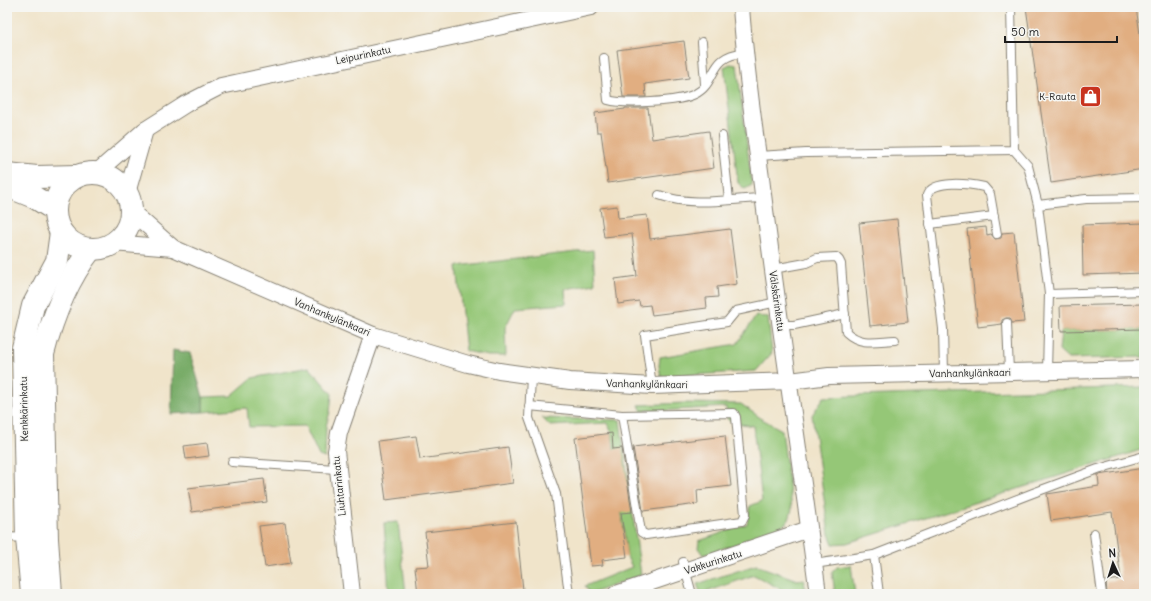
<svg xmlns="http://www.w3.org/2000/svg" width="1151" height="601" viewBox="0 0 1151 601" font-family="Delius,sans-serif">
	<rect width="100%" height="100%" fill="#f6f6f2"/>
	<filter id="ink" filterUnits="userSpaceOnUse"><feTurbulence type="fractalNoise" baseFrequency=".025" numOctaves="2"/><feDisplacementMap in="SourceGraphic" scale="8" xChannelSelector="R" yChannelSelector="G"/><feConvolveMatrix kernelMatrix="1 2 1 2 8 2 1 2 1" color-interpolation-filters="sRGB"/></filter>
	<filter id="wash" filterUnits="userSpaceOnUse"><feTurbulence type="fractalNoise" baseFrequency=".012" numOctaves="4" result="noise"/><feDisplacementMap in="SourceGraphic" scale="16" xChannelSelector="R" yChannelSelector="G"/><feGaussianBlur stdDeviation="0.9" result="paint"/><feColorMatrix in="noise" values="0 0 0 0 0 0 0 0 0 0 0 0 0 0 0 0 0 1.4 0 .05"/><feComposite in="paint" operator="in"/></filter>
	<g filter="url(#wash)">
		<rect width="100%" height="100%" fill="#f0e4ca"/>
		<g fill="#95c777" stroke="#58724a">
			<path d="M730 64 737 65 752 185 745 189 738 183 724 67Z"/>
			<path d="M593 250 595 284 565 289 566 304 515 308 505 328 506 356H488L466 351 457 266Z"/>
			<path d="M756 316 768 317 772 353 756 371 661 377 659 366 660 357 737 344Z"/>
			<path d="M1144 329V357L1068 359 1059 351 1061 331Z"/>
			<path d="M309 367 332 394 330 412 326 426 325 458 319 456 305 426 249 427 247 408 203 412V397L231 396 252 378Z"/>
			<path d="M1144 387V449L847 543 833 544 829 534 812 415 824 397Z"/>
			<path d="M684 403 741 404 762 419 782 430 792 509 789 520 778 530 703 555 698 548 699 541 747 524 750 506 762 501 753 426 736 423 727 419 726 407 642 412 639 405Z"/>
			<path d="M542 418 620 420 641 575 590 594 585 586 632 567 627 557 612 433 608 423 550 426Z"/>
			<path d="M398 522 406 594H389L384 523Z"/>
			<path d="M756 565 797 580 804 579 806 594H790L754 575 701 594 697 584Z"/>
			<path d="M851 565 855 594H835L832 572 837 567Z"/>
		</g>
		<path fill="#78ac68" stroke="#4a6442" d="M173 350 190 353 203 397V412L171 414Z"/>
		<g id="blocks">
			<g fill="#e1ae81">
				<path d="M1026 7H1136L1144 61V169L1051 183Z"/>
				<path d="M684 41 689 78 645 84 646 97H623L617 50Z"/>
				<path d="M625 108H648L652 139 709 131 714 168 608 183 601 132H597L595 113 625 109Z"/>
				<path d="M617 206 618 218 647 215 650 239 730 229 737 284 717 287 718 297 706 298 707 308 652 315 650 305 640 306 639 301 618 304 615 279 637 276 632 234 604 237 600 208Z"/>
				<path d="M897 219 908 322 870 326 859 223Z"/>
				<path d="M1144 223V273L1083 275 1082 225Z"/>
				<path d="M986 227 987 235 991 234 995 239 1001 238 1002 233 1014 232 1024 322 1012 323 1010 318H1006L1002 320V324L978 327 967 229Z"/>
				<path d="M1144 304V329L1061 331 1060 306Z"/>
				<path d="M612 433 613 449 622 448 632 512 621 513 627 557 602 560 603 565 591 566 575 438Z"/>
				<path d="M416 436 420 459 508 447 513 483 386 500 378 441Z"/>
				<path d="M725 436 731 486 697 490 698 504 643 511 633 447Z"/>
				<path d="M207 443 209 456 186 459 184 446Z"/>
				<path d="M1144 468V594H1107L1106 581 1121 579 1112 512 1051 521 1047 494 1099 486 1098 475Z"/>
				<path d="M264 479 267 502 192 512 188 488Z"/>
				<path d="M516 522 523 590 489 594H418L415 567 429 566 425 532Z"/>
				<path d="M285 523 291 563 265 567 259 526Z"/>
			</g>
		</g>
	</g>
	<g filter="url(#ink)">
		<use href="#blocks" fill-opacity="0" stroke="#868073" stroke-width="1"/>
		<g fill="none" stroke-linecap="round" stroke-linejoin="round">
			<defs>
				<g id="lane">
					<path d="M702 42 705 84"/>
					<path d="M604 58 608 100C625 105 679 102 695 94 718 83 708 55 744 53"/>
					<path d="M722 136 729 200"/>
					<path d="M1014 150 1028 166 1038 205 1049 294 1047 371"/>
					<path d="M758 156 806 153 1014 150 1011 7"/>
					<path d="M659 195C692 207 729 199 763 198"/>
					<path d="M1038 205 1086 199 1144 198"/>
					<path d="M930 224 994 216"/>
					<path d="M773 269 806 263 817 258 836 257 839 260 841 264 846 332C861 346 876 341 895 340"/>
					<path d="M1049 294 1144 291"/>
					<path d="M1007 323 1009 372"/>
					<path d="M781 325H794L845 314"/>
					<path d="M944 373 943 329 927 195C933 179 970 184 984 187L990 194 997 234"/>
					<path d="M531 376 529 418 556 494 569 594"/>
					<path d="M652 386 645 335 727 322 736 311 777 302"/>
					<path d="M529 406 622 415 734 413 736 417 745 515 742 521 646 535 641 532 622 415"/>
					<path d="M232 462 336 469"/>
					<path d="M1094 533 1102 594"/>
					<path d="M7 537 26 538"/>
					<path d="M874 555 879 594"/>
					<path d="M683 562 692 594"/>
					<path d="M814 564 874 555 1033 493 1098 469 1144 456"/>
				</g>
				<g id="street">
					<path d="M741 7C745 64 753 121 761 178 778 317 800 455 818 594"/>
					<path d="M96 173 145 130 186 104 221 86 591 7"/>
					<path d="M127 193 145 130"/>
					<path d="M131 211 173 248 373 335 468 364 499 371 570 381 652 386 790 381 829 376 1144 369"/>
					<path d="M113 243 173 248"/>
					<path d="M352 594 336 451 339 433 373 335"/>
					<path d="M616 594 809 529"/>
				</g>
				<g id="secondary">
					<circle cx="93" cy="211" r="38"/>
					<path d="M7 174 37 177 77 176"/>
					<path d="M7 186 34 197 55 210"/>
					<path d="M32 594 27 538 23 348 33 306 57 261 61 232"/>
					<path d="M51 594 47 539 43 354C53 315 67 280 91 249"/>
				</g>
			</defs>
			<use href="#lane" stroke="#868073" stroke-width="10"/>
			<use href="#street" stroke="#868073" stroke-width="18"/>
			<use href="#secondary" stroke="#868073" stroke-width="24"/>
			<use href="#lane" stroke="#fff" stroke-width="8"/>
			<use href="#street" stroke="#fff" stroke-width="16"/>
			<use href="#secondary" stroke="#fff" stroke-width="22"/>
		</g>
	</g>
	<defs>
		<symbol id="shop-square" viewBox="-11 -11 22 22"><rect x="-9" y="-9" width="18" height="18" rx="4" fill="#c8321e" stroke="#f6f6f2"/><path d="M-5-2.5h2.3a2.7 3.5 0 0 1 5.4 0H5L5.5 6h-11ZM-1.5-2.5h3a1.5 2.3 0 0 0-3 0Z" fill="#fff"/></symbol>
	</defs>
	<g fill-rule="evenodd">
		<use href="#shop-square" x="1078" y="84" width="25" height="25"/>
	</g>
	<g text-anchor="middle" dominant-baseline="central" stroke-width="3" stroke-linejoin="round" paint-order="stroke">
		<g font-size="10" fill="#1c1c1c" stroke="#f6f6f2">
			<text transform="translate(363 55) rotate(-12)">Leipurinkatu</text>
			<text transform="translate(777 301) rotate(82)">Välskärinkatu</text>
			<text transform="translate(332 317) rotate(23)">Vanhankylänkaari</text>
			<text transform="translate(970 373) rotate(-1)">Vanhankylänkaari</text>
			<text transform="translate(647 384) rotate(1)">Vanhankylänkaari</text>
			<text transform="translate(24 409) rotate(-91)">Kenkkärinkatu</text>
			<text transform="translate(339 486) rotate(-96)">Liuhtarinkatu</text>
			<text transform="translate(713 562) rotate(-18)">Vakkurinkatu</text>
		</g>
		<g font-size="10" fill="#1c1c1c" stroke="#f6f6f2" text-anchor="end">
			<text x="1076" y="96">K-Rauta</text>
		</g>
	</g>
	<rect width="1151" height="601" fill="none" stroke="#f6f6f2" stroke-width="24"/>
	<g transform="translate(1113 563) rotate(356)" stroke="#f6f6f2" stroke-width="3" paint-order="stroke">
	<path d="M0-3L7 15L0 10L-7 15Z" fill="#1c1c1c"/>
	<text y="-6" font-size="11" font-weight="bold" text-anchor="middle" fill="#1c1c1c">N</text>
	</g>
	<path d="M1005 36v6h112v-6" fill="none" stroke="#1c1c1c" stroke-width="2"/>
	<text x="1011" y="36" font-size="12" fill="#1c1c1c" stroke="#f6f6f2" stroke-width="3" paint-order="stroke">50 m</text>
</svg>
